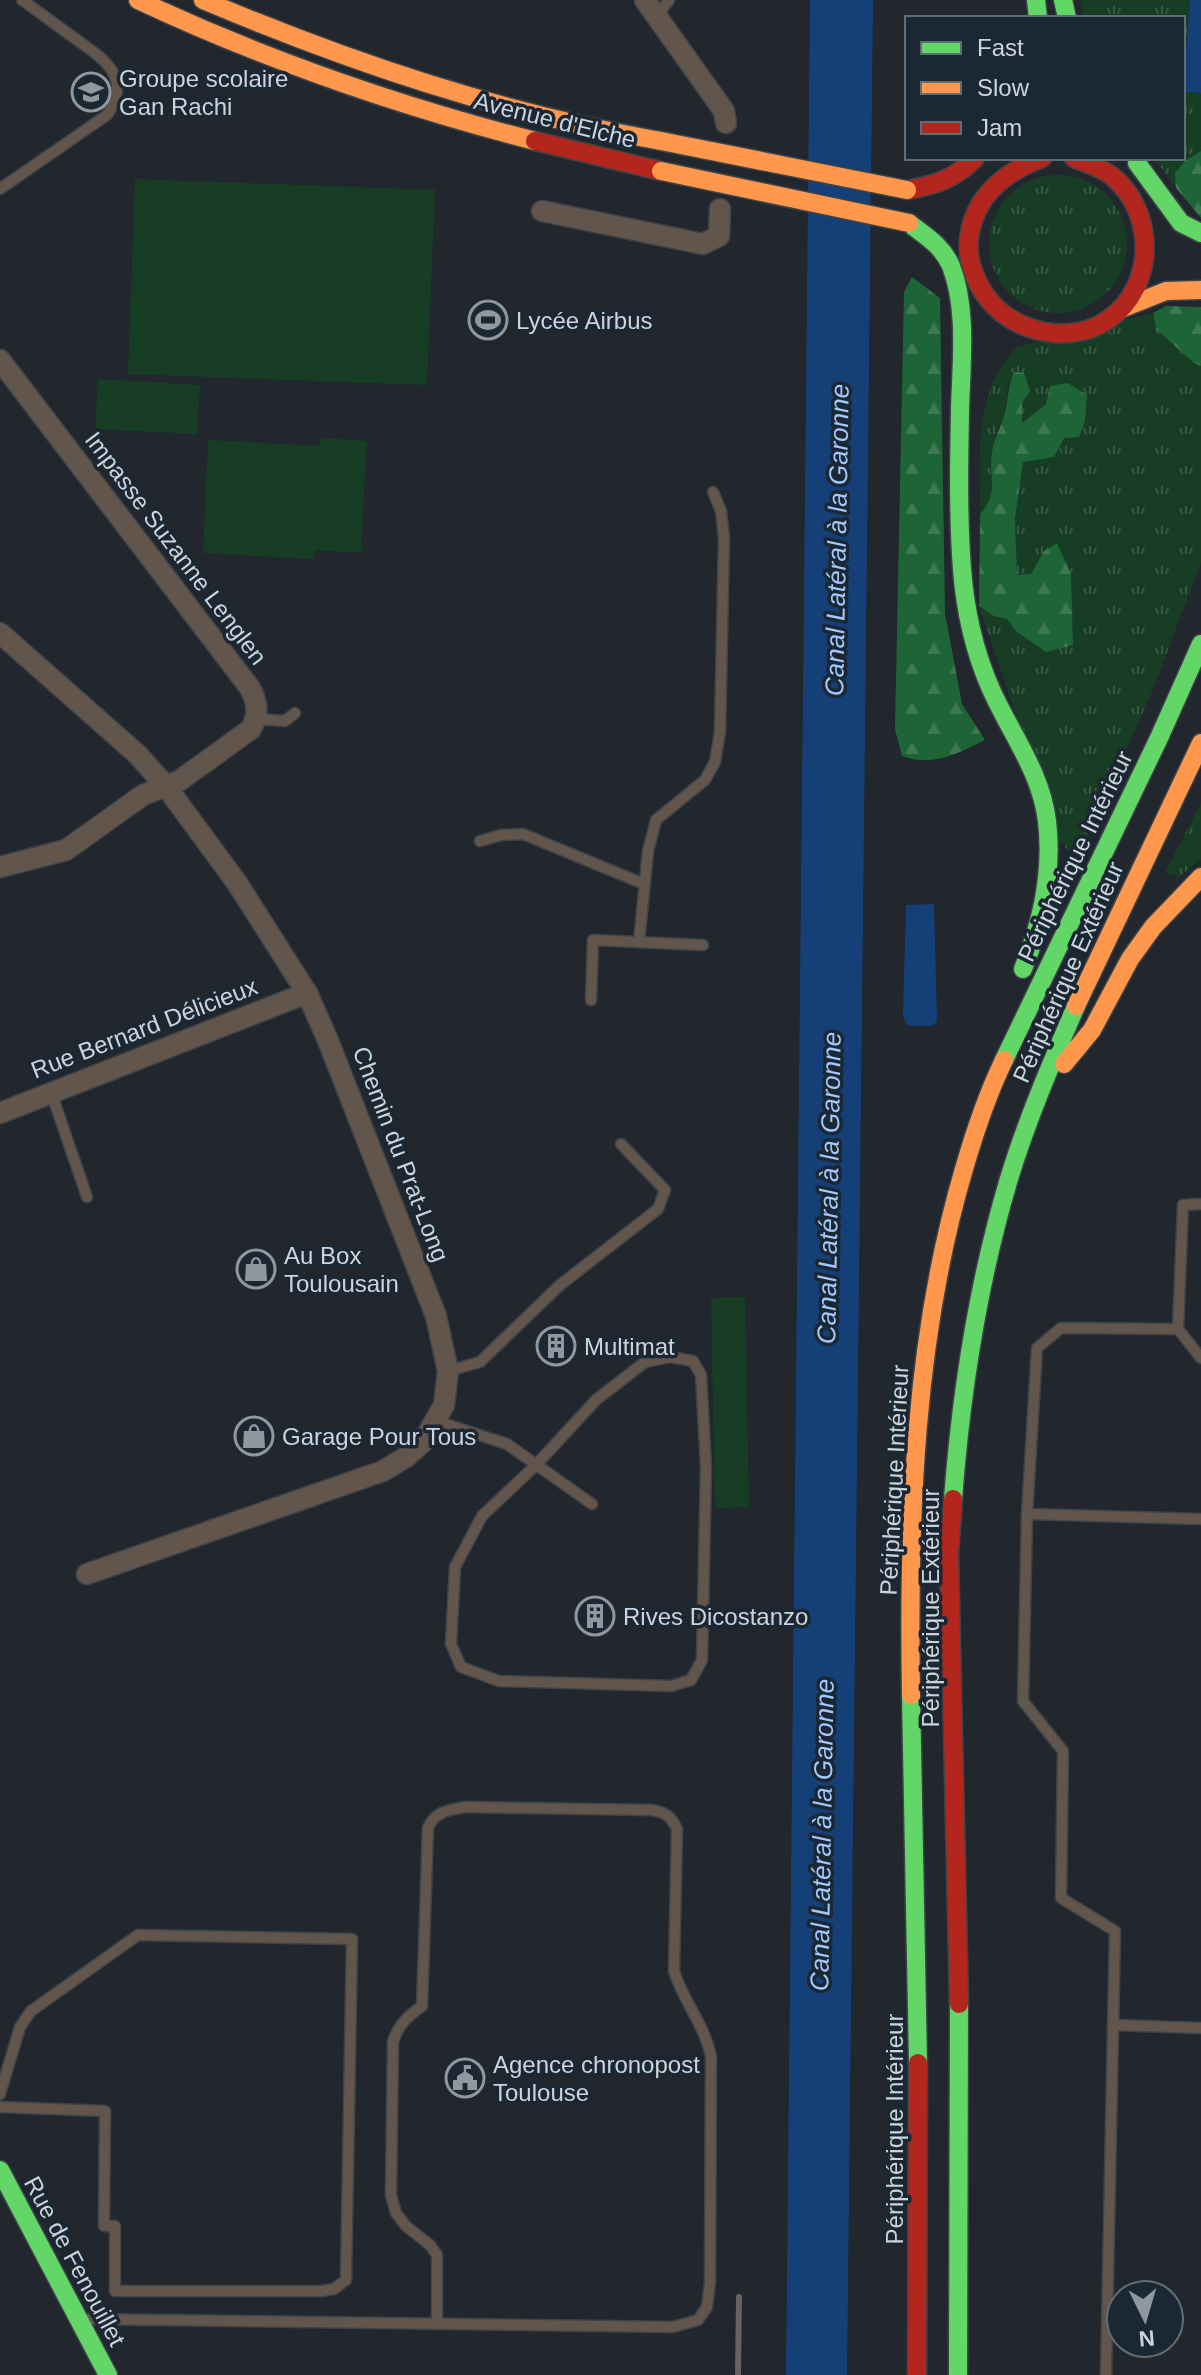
<svg xmlns="http://www.w3.org/2000/svg" width="1201" height="2375" viewBox="0 0 1201 2375" font-family="Helvetica,sans-serif">
	<defs>
		<pattern id="grass-tufts" width="24" height="20" patternUnits="userSpaceOnUse" patternTransform="scale(2)"><rect width="24" height="20" fill="#173e24"/><path d="M3 7l-1-3M5 7V3M7 7l1-3M15 17l-1-3M17 17v-4M19 17l1-3" fill="none" stroke="#375943"/></pattern>
		<pattern id="forest-firs" width="22" height="20" patternUnits="userSpaceOnUse" patternTransform="scale(2)"><rect width="22" height="20" fill="#1d6437"/><path d="M5 1l3.5 6h-7zM16 11l3.5 6h-7z" fill="#3c7953"/></pattern>
	</defs>
	<rect width="100%" height="100%" fill="#21272d"/>
	<g fill="url(#grass-tufts)">
		<path d="M1080 0H1190L1183 83V18H1084Z"/>
		<path d="M1183 87 1187 92 1201 93V151L1197 153 1176 188 1154 158H1183Z"/>
		<circle cx="1058" cy="244" r="69"/>
		<path d="M1153 313 1157 330 1194 363 1201 366V562L1154 687 1080 854 1073 855 1059 841 979 606 1007 619 1016 631 1073 644 1071 574 1057 544 1044 551 1031 574 1017 575 1015 519 1023 461 1053 457 1046 404 1021 423 1022 403 1008 387 1004 417 997 430 991 454 993 490 990 504 980 514C980 458 973 391 1017 347Z"/>
		<path d="M1201 803V859L1179 877 1165 873Z"/>
	</g>
	<g fill="url(#forest-firs)">
		<path d="M1201 151V218L1176 188 1175 173 1185 161Z"/>
		<path d="M912 277 940 298 945 614 962 704 985 740C956 754 934 767 902 756L895 729 904 292Z"/>
		<path d="M1166 306 1201 307V366L1194 363 1157 330 1153 313Z"/>
		<path d="M1014 372 1024 373 1030 391 1022 403V423L1046 404 1050 386 1068 383 1087 395 1085 421 1079 437 1064 438 1054 457 1023 462 1015 519 1017 575 1031 574 1044 551 1057 543 1071 574 1073 645 1046 652 1016 631 1007 619 994 616 979 606 980 514C1000 493 988 478 992 453 993 440 1000 429 1004 416 1008 401 1008 387 1014 372Z"/>
	</g>
	<g fill="#173e24">
		<path d="M135 179 435 190 427 385 128 374Z"/>
		<path d="M98 379 200 385 197 434 95 429Z"/>
		<path d="M321 438 367 441 361 547 363 553 315 550 313 559 203 553 208 440 319 446Z"/>
		<path d="M745 1297 749 1507 715 1508 711 1298Z"/>
	</g>
	<g fill="#154077">
		<path d="M810 0H873L847 2375H786Z"/>
		<path d="M1190 0H1201V93L1187 92 1183 87Z"/>
		<path d="M934 904 937 1021 932 1026H910L905 1022 903 1013 906 907V905Z"/>
	</g>
	<g fill="none" stroke-linecap="round" stroke-linejoin="round">
		<defs>
			<g id="lane">
				<path d="M657 16 669 0"/>
				<path d="M0 189 107 115C134 76 102 58 73 37 56 25 39 12 22 0"/>
				<path d="M257 719 285 721 295 713"/>
				<path d="M480 841 501 835 523 834 644 884"/>
				<path d="M639 942 648 851 656 820 705 780 715 762 720 732 724 538 721 511 713 492"/>
				<path d="M591 1000 593 940 703 945"/>
				<path d="M51 1092 87 1197"/>
				<path d="M1201 1204 1183 1205 1178 1329 1201 1358"/>
				<path d="M670 1357 693 1361 701 1375 706 1467 702 1660 691 1680 671 1686 499 1681 461 1667 451 1644 455 1567 482 1516 536 1465 596 1400 645 1362Z"/>
				<path d="M448 1371 480 1362 560 1285 658 1209 665 1190 621 1144"/>
				<path d="M436 1421 507 1444 592 1504"/>
				<path d="M1027 1514 1201 1519"/>
				<path d="M1113 2025 1201 2028"/>
				<path d="M0 2094 20 2027 31 2011 138 1935 352 1939 346 2280 334 2289 322 2291H115V2226H104L105 2111 0 2107"/>
				<path d="M83 2319 673 2327 698 2320 707 2307 710 2282 711 2057C705 2025 683 2001 674 1971L677 1829C671 1816 665 1812 651 1810L466 1807C449 1810 435 1811 428 1828L422 2006C408 2016 398 2025 393 2042L391 2195 396 2213 406 2226 430 2245 437 2255V2322"/>
				<path d="M1106 2375 1115 1931 1061 1898 1063 1751 1023 1701 1027 1514 1037 1348 1061 1328 1178 1329"/>
			</g>
			<g id="street">
				<path d="M645 0 724 111 726 123"/>
				<path d="M542 211 703 244 719 236 720 209"/>
				<path d="M0 360 250 688C258 703 259 714 251 729L179 781 143 795 66 850 0 867"/>
				<path d="M0 633 137 754 165 785 237 883 307 993 327 1038 436 1316 448 1371 444 1405 423 1442 406 1457 383 1471 87 1574"/>
				<path d="M0 1113 307 993"/>
			</g>
			<g id="fast">
				<path d="M1036 0 1038 18"/>
				<path d="M1063 0 1067 18"/>
				<path d="M1137 163 1181 223 1201 233"/>
				<path d="M909 223C925 236 942 245 951 266 968 310 961 365 960 411 959 463 958 517 962 569 965 609 974 650 990 687 1009 731 1041 771 1047 821 1053 872 1042 922 1023 969"/>
				<path d="M1004 1060 1159 738 1201 644"/>
				<path d="M953 1499C961 1393 978 1284 1008 1182 1026 1122 1051 1064 1076 1006"/>
				<path d="M911 1695 918 2063"/>
				<path d="M0 2170 108 2375"/>
				<path d="M958 2375 959 2004"/>
			</g>
			<g id="slow">
				<path d="M138 0C266 60 398 106 535 141"/>
				<path d="M203 0C352 63 501 113 661 141"/>
				<path d="M1121 309 1166 291 1201 290"/>
				<path d="M1076 1006 1201 743"/>
				<path d="M1064 1064 1092 1030 1130 959 1153 927 1201 877"/>
				<path d="M911 1695C908 1519 914 1338 964 1169 975 1131 987 1095 1004 1060"/>
			</g>
			<g id="jam">
				<path d="M535 141 661 171"/>
				<path d="M1042 158C1007 171 977 194 970 232 965 256 974 281 989 300 1016 334 1073 345 1109 319 1157 285 1155 211 1112 176 1102 168 1086 163 1074 158"/>
				<path d="M907 190C935 185 955 179 975 158"/>
				<path d="M953 1499 949 1553 959 2004"/>
				<path d="M917 2375 918 2063"/>
			</g>
		</defs>
		<use href="#lane" stroke="#3d4348" stroke-width="13"/>
		<use href="#street" stroke="#3d4348" stroke-width="23"/>
		<use href="#fast" stroke="#3d4348" stroke-width="21"/>
		<use href="#slow" stroke="#3d4348" stroke-width="21"/>
		<use href="#jam" stroke="#3d4348" stroke-width="21"/>
		<use href="#lane" stroke="#62554c" stroke-width="10"/>
		<use href="#street" stroke="#62554c" stroke-width="20"/>
		<use href="#fast" stroke="#63d668" stroke-width="18"/>
		<use href="#slow" stroke="#ff974d" stroke-width="18"/>
		<use href="#jam" stroke="#b3261e" stroke-width="18"/>
		<path stroke="#686361" stroke-width="6" d="M738 2375 739 2297"/>
		<defs>
			<g id="slow-bridge">
				<path d="M661 141 907 190"/>
				<path d="M661 171 909 223"/>
			</g>
		</defs>
		<use href="#slow-bridge" stroke="#3d4348" stroke-width="21" stroke-linecap="butt"/>
		<use href="#slow-bridge" stroke="#ff974d" stroke-width="18"/>
	</g>
	<defs>
		<symbol id="school-ring" viewBox="-11 -11 22 22"><circle r="9.5" fill="#1b2833" stroke="#90979e" stroke-width="1.5"/><path d="M0-5L7-2L0 1L-7-2ZM-4 1L0 2.5L4 1V4Q0 6-4 4Z" fill="#90979e"/></symbol>
		<symbol id="stadium-ring" viewBox="-11 -11 22 22"><circle r="9.5" fill="#1b2833" stroke="#90979e" stroke-width="1.5"/><path d="M0-5a6.5 5 0 1 0 0 10a6.5 5 0 1 0 0-10ZM-3.5-1.8h7v3.6h-7Z" fill="#90979e"/></symbol>
		<symbol id="shop-ring" viewBox="-11 -11 22 22"><circle r="9.5" fill="#1b2833" stroke="#90979e" stroke-width="1.5"/><path d="M-5-2.5h2.3a2.7 3.5 0 0 1 5.4 0H5L5.5 6h-11ZM-1.5-2.5h3a1.5 2.3 0 0 0-3 0Z" fill="#90979e"/></symbol>
		<symbol id="building-ring" viewBox="-11 -11 22 22"><circle r="9.5" fill="#1b2833" stroke="#90979e" stroke-width="1.5"/><path d="M-4-6H4V6H1V3H-1V6H-4ZM-2.5-4.3h1.7v1.8h-1.7ZM.8-4.3h1.7v1.8H.8ZM-2.5-1h1.7V.8h-1.7ZM.8-1h1.7V.8H.8Z" fill="#90979e"/></symbol>
		<symbol id="civic-ring" viewBox="-11 -11 22 22"><circle r="9.5" fill="#1b2833" stroke="#90979e" stroke-width="1.5"/><path d="M-.6-6.5H3V-4.5H.6V-3L4-1V1h2V6H-6V1h2V-1L-.6-3ZM-1.2 2.5V6h2.4V2.5Z" fill="#90979e"/></symbol>
	</defs>
	<g fill-rule="evenodd">
		<use href="#school-ring" x="69" y="70" width="44" height="44"/>
		<use href="#stadium-ring" x="466" y="298" width="44" height="44"/>
		<use href="#shop-ring" x="234" y="1247" width="44" height="44"/>
		<use href="#building-ring" x="534" y="1324" width="44" height="44"/>
		<use href="#shop-ring" x="232" y="1414" width="44" height="44"/>
		<use href="#building-ring" x="573" y="1594" width="44" height="44"/>
		<use href="#civic-ring" x="443" y="2056" width="44" height="44"/>
	</g>
	<g text-anchor="middle" dominant-baseline="central" stroke-width="7" stroke-linejoin="round" paint-order="stroke">
		<g font-size="24" fill="#cbd4db" stroke="#1b2833" text-anchor="start">
			<text x="119" y="78">Groupe scolaire<tspan x="119" dy="28">Gan Rachi</tspan></text>
			<text x="516" y="320">Lycée Airbus</text>
			<text x="284" y="1255">Au Box<tspan x="284" dy="28">Toulousain</tspan></text>
			<text x="584" y="1346">Multimat</text>
			<text x="282" y="1436">Garage Pour Tous</text>
			<text x="623" y="1616">Rives Dicostanzo</text>
			<text x="493" y="2064">Agence chronopost<tspan x="493" dy="28">Toulouse</tspan></text>
		</g>
		<g font-size="24" fill="#cbd4db" stroke="#1b2833">
			<text transform="translate(555 120) rotate(14)">Avenue d'Elche</text>
			<text transform="translate(176 548) rotate(53)">Impasse Suzanne Lenglen</text>
			<text transform="translate(1075 856) rotate(-64)">Périphérique Intérieur</text>
			<text transform="translate(1068 972) rotate(-66)">Périphérique Extérieur</text>
			<text transform="translate(144 1028) rotate(-21)">Rue Bernard Délicieux</text>
			<text transform="translate(401 1154) rotate(69)">Chemin du Prat-Long</text>
			<text transform="translate(894 1480) rotate(-87)">Périphérique Intérieur</text>
			<text transform="translate(930 1608) rotate(-90)">Périphérique Extérieur</text>
			<text transform="translate(894 2129) rotate(-90)">Périphérique Intérieur</text>
			<text transform="translate(75 2261) rotate(62)">Rue de Fenouillet</text>
		</g>
		<g font-size="26" font-style="italic" fill="#a2c8fe" stroke="#1b2833">
			<text transform="translate(837 540) rotate(-89)">Canal Latéral à la Garonne</text>
			<text transform="translate(829 1188) rotate(-89)">Canal Latéral à la Garonne</text>
			<text transform="translate(822 1835) rotate(-89)">Canal Latéral à la Garonne</text>
		</g>
	</g>
	<rect x="905" y="16" width="280" height="144" fill="#1b2833" stroke="#616d76" stroke-width="2"/>
	<rect x="921" y="42" width="40" height="12" fill="#63d668" stroke="#616d76" stroke-width="2"/>
	<text x="977" y="56" font-size="24" fill="#cbd4db">Fast</text>
	<rect x="921" y="82" width="40" height="12" fill="#ff974d" stroke="#616d76" stroke-width="2"/>
	<text x="977" y="96" font-size="24" fill="#cbd4db">Slow</text>
	<rect x="921" y="122" width="40" height="12" fill="#b3261e" stroke="#616d76" stroke-width="2"/>
	<text x="977" y="136" font-size="24" fill="#cbd4db">Jam</text>
	<g transform="translate(1145 2319) rotate(175)"><circle r="38" fill="#1b2833" stroke="#616d76" stroke-width="2"/>
	<path d="M0-6L14 30L0 20L-14 30Z" fill="#90979e"/>
	<text y="-12" font-size="22" font-weight="bold" text-anchor="middle" fill="#cbd4db">N</text>
	</g>
</svg>
